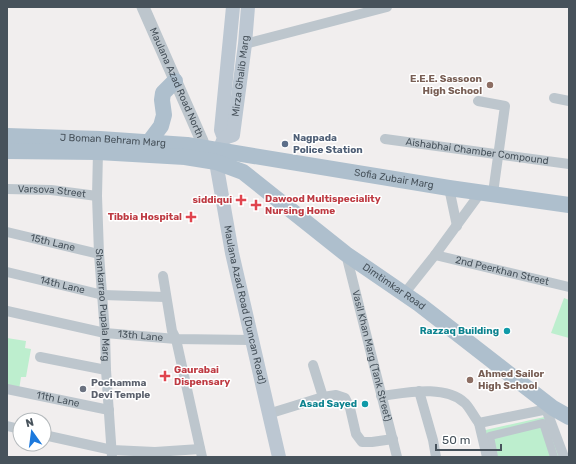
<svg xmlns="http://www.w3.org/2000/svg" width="576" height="464" viewBox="0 0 576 464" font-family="Rubik,sans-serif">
	<rect width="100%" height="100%" fill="#f1eeee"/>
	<g fill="#bdeece">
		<path d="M564 298 569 300V338L551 333Z"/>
		<path d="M7 338 26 341 25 348 31 349 26 377H21L19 390 7 388Z"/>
		<path d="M549 416 562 457H487L481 431Z"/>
	</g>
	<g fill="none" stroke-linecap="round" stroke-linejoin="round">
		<path stroke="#bdc6cd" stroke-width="8" d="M494 457 490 436 543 423 554 457"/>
		<g stroke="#bdc6cd" stroke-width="10">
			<path d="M245 44 387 7"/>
			<path d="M554 98 569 101"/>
			<path d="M478 101 505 106 493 193"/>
			<path id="s1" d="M385 139 569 164"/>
			<path id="s2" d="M98 152 97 196 99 254 105 333 106 370 112 457"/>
			<path d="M449 188 457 226"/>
			<path id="s3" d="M7 189 51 190 97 196"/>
			<path id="s4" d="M7 232 99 254"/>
			<path id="s5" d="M346 254 397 457"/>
			<path id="s6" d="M435 255 569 287"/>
			<path id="s7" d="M7 272 103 295 165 297"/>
			<path d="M163 276 172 331 176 339 202 457"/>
			<path d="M404 294 435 255 481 192"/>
			<path id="s8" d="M7 311 105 333 176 339 251 340"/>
			<path d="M40 357 106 370"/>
			<path d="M313 365 323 397"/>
			<path id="s9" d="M7 389 109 410"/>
			<path d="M419 391 433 440 436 457"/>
			<path d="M381 396C405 393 445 384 465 403 470 408 474 417 479 423L553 408"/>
			<path d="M546 409 564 457"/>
			<path d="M268 414 323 397 336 395 345 398 350 408 356 434 362 442H372L393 439"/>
			<path d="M479 423 487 457"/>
			<path d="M7 426 20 429"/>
			<path d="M44 435 112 450 155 452 200 449"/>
		</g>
		<path stroke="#bdc6cd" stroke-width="13" id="s10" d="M143 7 202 141 203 156"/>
		<g stroke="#bcc7d2" stroke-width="14">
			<path id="s11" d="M233 7 221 130 224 138 219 151 216 162 232 253 279 457"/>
			<path id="s12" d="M224 138 233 135 245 44 248 7"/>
		</g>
		<g stroke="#aebfcd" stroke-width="16">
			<path id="s13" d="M7 136 100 139 187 145 449 188 569 205"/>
			<path d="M149 142 161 126 164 115 162 100 163 93 175 81"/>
			<path id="s14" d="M7 151 98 152 185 157 216 162 243 172 346 254 419 304 553 408 569 417"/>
		</g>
	</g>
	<g fill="#8d6e63" stroke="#fff" stroke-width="1.5">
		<circle cx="490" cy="85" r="4"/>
		<circle cx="470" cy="380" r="4"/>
	</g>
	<circle fill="#5c6f8a" stroke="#fff" stroke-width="1.5" cx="285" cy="144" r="4"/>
	<g fill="#e0444e" stroke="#fff" stroke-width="1.5">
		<path d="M239 194h4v4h4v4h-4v4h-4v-4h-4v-4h4z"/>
		<path d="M254 199h4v4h4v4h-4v4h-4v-4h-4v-4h4z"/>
		<path d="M189 211h4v4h4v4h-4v4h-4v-4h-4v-4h4z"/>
		<path d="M163 370h4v4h4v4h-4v4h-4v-4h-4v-4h4z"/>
	</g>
	<g fill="#0f9aa8" stroke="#fff" stroke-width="1.5">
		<circle cx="507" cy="331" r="4"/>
		<circle cx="365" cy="404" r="4"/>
	</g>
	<circle fill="#6b7280" stroke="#fff" stroke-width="1.5" cx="83" cy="389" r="4"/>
	<g text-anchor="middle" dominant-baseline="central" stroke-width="3" stroke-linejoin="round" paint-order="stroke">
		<g font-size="10" fill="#47525b" stroke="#fff">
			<text stroke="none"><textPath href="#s12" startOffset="69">Mirza Ghalib Marg</textPath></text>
			<text stroke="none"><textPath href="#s10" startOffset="83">Maulana Azad Road North</textPath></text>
			<text stroke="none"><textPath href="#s13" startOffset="106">J Boman Behram Marg</textPath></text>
			<text stroke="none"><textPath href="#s1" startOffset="93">Aishabhai Chamber Compound</textPath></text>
			<text stroke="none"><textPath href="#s13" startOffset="390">Sofia Zubair Marg</textPath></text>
			<text stroke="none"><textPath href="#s3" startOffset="45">Varsova Street</textPath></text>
			<text stroke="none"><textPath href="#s4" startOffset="47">15th Lane</textPath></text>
			<text stroke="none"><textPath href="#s6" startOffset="69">2nd Peerkhan Street</textPath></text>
			<text stroke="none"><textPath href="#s7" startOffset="57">14th Lane</textPath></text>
			<text stroke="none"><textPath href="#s14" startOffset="428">Dimtimkar Road</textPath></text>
			<text stroke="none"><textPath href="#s11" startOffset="303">Maulana Azad Road (Duncan Road)</textPath></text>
			<text stroke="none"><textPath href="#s2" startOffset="153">Shankarrao Pupala Marg</textPath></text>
			<text stroke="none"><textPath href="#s8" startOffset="136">13th Lane</textPath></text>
			<text stroke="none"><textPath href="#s5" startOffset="105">Vasil Khan Marg (Tank Street)</textPath></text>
			<text stroke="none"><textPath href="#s9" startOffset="52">11th Lane</textPath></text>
		</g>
		<g font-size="10" font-weight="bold" fill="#785e54" stroke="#fff" text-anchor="end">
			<text x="482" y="79">E.E.E. Sassoon<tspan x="482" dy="12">High School</tspan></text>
			<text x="478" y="374" text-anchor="start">Ahmed Sailor<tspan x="478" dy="12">High School</tspan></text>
		</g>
		<g font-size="10" font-weight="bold" fill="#4e5e75" stroke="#fff" text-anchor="start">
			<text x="293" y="138">Nagpada<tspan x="293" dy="12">Police Station</tspan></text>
		</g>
		<g font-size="10" font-weight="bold" fill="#be3a42" stroke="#fff" text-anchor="start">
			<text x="265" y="199">Dawood Multispeciality<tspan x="265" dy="12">Nursing Home</tspan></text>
			<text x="232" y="200" text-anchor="end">siddiqui</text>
			<text x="182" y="217" text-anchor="end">Tibbia Hospital</text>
			<text x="174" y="370">Gaurabai<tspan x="174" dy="12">Dispensary</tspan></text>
		</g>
		<g font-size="10" font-weight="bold" fill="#0d838f" stroke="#fff" text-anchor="end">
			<text x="499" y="331">Razzaq Building</text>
			<text x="357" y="404">Asad Sayed</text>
		</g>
		<g font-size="10" font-weight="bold" fill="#5b616d" stroke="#fff" text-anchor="start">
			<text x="91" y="383">Pochamma<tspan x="91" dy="12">Devi Temple</tspan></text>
		</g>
	</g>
	<rect width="576" height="464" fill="none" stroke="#47525b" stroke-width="16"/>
	<g transform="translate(32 432) rotate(346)"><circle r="19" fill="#ffffff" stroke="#b5babd"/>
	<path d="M0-3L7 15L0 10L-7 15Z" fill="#1c79dd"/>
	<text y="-6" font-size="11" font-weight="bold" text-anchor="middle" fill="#47525b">N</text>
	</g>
	<path d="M436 444v6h65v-6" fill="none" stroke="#47525b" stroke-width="2"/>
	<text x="442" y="444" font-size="12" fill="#47525b" stroke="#ffffff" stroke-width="3" paint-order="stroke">50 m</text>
</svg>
